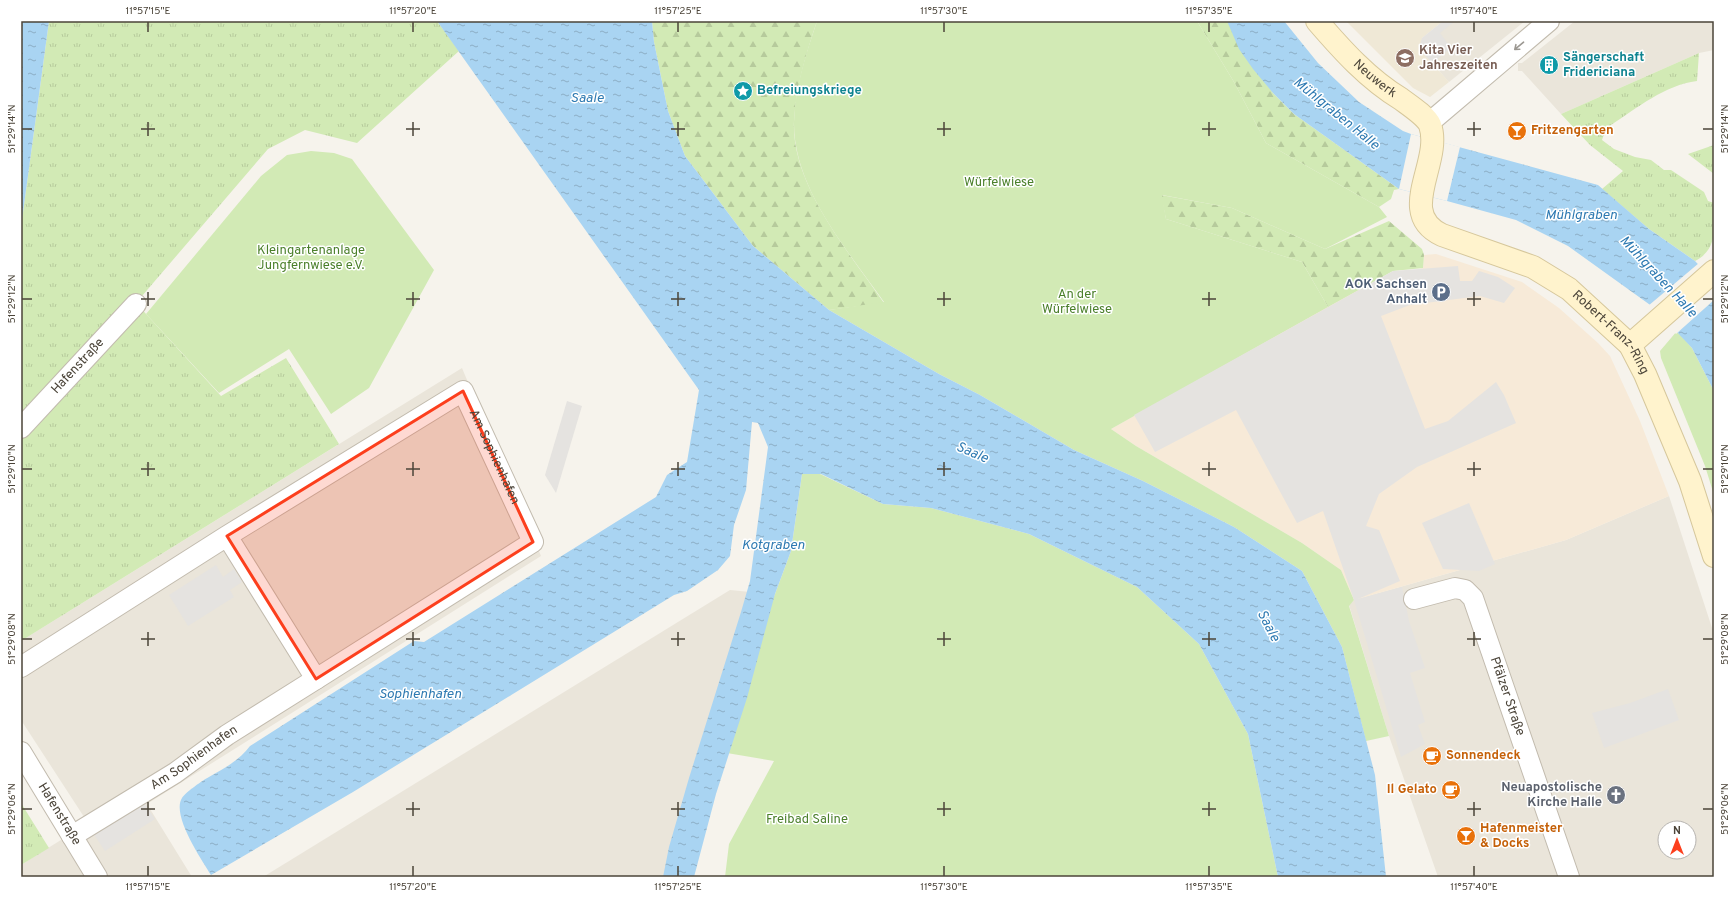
<svg xmlns="http://www.w3.org/2000/svg" width="1735" height="898" viewBox="0 0 1735 898" font-family="Overpass,sans-serif">
	<defs>
		<pattern id="grass-tufts" width="24" height="20" patternUnits="userSpaceOnUse"><rect width="24" height="20" fill="#d2eab5"/><path d="M3 7l-1-3M5 7V3M7 7l1-3M15 17l-1-3M17 17v-4M19 17l1-3" fill="none" stroke="#b6ca9c"/></pattern>
		<pattern id="forest-firs" width="22" height="20" patternUnits="userSpaceOnUse"><rect width="22" height="20" fill="#d2eab5"/><path d="M5 1l3.5 6h-7zM16 11l3.5 6h-7z" fill="#b6ca9c"/></pattern>
		<pattern id="water-ripples" width="26" height="14" patternUnits="userSpaceOnUse"><rect width="26" height="14" fill="#a9d4f2"/><path d="M2 4q2-2 4 0t4 0M15 11q2-2 4 0t4 0" fill="none" stroke="#8caec5"/></pattern>
	</defs>
	<rect width="100%" height="100%" fill="#f6f3ec"/>
	<g fill="#eae5da" fill-rule="evenodd">
		<path d="M1443 21H1525L1449 82 1422 52Z"/>
		<path d="M1575 21H1714V50L1699 53 1561 114 1522 71H1518V63H1522Z"/>
		<path d="M462 368 541 556 147 804 192 877H21V865L88 823 21 720V641Z"/>
		<path d="M1669 496 1714 634V877H1438L1389 736 1349 605 1354 600 1566 540ZM1665 828H1689V852H1665Z"/>
		<path d="M730 590 760 593 675 877H263Z"/>
	</g>
	<path fill="#f7ead8" d="M1436 254 1522 282 1559 308 1598 343 1610 356 1640 421 1669 496 1566 540 1354 600 1341 570 1302 543 1136 446 1111 429 1366 285 1423 268 1424 255Z"/>
	<path fill="#efe8d6" d="M1346 21H1443L1422 38V52L1449 82 1430 97 1413 88Z"/>
	<g fill="url(#grass-tufts)">
		<path d="M49 21H437L459 51 357 143 305 130 268 149 136 303 221 396 286 358 339 444 21 641V227Z"/>
		<path d="M1699 53 1697 81C1665 85 1637 108 1611 125L1605 131 1602 140 1614 149 1635 157 1651 160 1664 170H1671L1704 192 1708 201 1714 203C1714 225 1719 249 1695 261L1649 229 1602 189 1623 171 1590 145 1561 114Z"/>
		<path d="M1714 145V174L1688 154Z"/>
		<path d="M21 803 49 848 21 865Z"/>
	</g>
	<g fill="url(#forest-firs)">
		<path d="M652 21H817C806 54 796 86 794 121 791 185 849 252 884 303L829 310 753 246 685 156 668 111 654 42Z"/>
		<path d="M1197 21H1227L1273 93 1294 114 1399 189 1394 190 1391 199 1379 207 1266 143 1234 82Z"/>
		<path d="M1161 195 1232 208 1325 249 1389 221 1422 249 1424 255 1423 268 1393 271 1328 307 1302 262 1166 219Z"/>
	</g>
	<g fill="#d2eab5">
		<path d="M817 21H1197L1234 82 1266 143 1379 207 1387 217 1325 249 1232 208 1162 195 1166 219 1302 262 1328 307 1111 429 1136 446 1302 543 1341 570 1354 600 1349 606 1389 736 1366 741 1342 647 1302 571 1234 527 1143 481 1074 450 980 395 939 374 829 310 884 302C848 251 793 188 794 122 795 87 806 54 817 21Z"/>
		<path d="M311 151 334 153 352 159 434 270 369 388 331 414 289 349 219 393 146 314 261 176 287 155Z"/>
		<path d="M1677 331 1692 348 1714 391V495L1705 466 1661 358 1660 351Z"/>
		<path d="M802 474H820L883 504 931 508 1029 534 1137 587 1199 644 1248 734 1278 877H725L729 844 774 761 709 750 775 594 791 551Z"/>
	</g>
	<g fill="#e5e3e0">
		<path d="M1443 21H1455L1440 33 1451 48 1432 63 1422 52 1420 45 1422 38Z"/>
		<path d="M1458 266 1460 281H1472L1479 271 1498 277 1515 288 1504 303 1480 296 1410 305 1381 316 1425 429 1448 421 1496 382 1504 395 1516 423 1417 467 1379 494 1366 526 1379 530 1400 581 1358 599 1402 587 1409 621 1425 668 1410 673 1425 722 1418 725 1425 744 1401 757 1354 600 1323 511 1297 523 1236 410 1155 452 1134 415 1393 271Z"/>
		<path d="M567 401 582 406 556 493 545 475Z"/>
		<path d="M1469 503 1495 564 1479 571 1443 569 1422 523Z"/>
		<path d="M216 565 223 577 234 569 242 582 230 590 234 597 188 626 169 595Z"/>
		<path d="M1668 689 1679 720 1604 748 1592 713 1630 703Z"/>
		<path d="M143 801 155 819 105 851 93 833Z"/>
	</g>
	<g fill="url(#water-ripples)">
		<path d="M21 21H49L21 227Z"/>
		<path d="M437 21H652L654 42 668 111 685 156 753 246 829 310 939 374 980 395 1074 450 1143 481 1234 527 1302 571 1342 647 1375 775 1386 877H1278L1248 734 1199 644 1137 587 1029 534 931 508 883 504 821 474H802L791 551 775 594 747 698 716 794 694 877H663L669 847 689 778 741 612 750 581 768 447 758 423 752 422 746 490 734 525 730 556 718 570 687 591 674 595 353 792 211 875C202 860 171 815 182 798 186 792 203 780 209 777 223 769 240 760 250 746L414 641 424 642 656 497 667 475 687 462 699 390Z"/>
		<path d="M1227 21H1284L1318 63 1359 102 1403 131 1411 134 1598 185 1649 229 1695 261 1714 281V391L1692 348 1653 307 1568 246 1516 220 1447 201 1399 189 1294 114 1273 93 1253 69 1239 49Z"/>
	</g>
	<g fill="#f6f3ec">
		<path d="M1411 134 1460 147 1447 201 1399 189Z"/>
		<path d="M1699 263 1714 278V300L1676 334 1648 306Z"/>
	</g>
	<g fill="none" stroke-linecap="round" stroke-linejoin="round">
		<defs>
			<g id="street">
				<path d="M1429 123 1549 21"/>
				<path id="s1" d="M21 428 136 304"/>
				<path id="s2" d="M1414 599 1455 588 1465 590 1473 598 1569 877"/>
				<path id="s3" d="M21 667 227 536 463 391 533 542 316 679 227 536"/>
				<path id="s4" d="M21 752 97 877"/>
				<path id="s5" d="M72 836 175 773 227 735 316 679"/>
			</g>
			<g id="secondary">
				<path id="s6" d="M1317 21C1342 50 1368 79 1401 99 1409 105 1426 116 1430 125 1443 162 1395 213 1442 235L1533 267 1569 289 1630 345 1645 374 1690 481 1714 556"/>
				<path d="M1630 345 1714 271"/>
			</g>
		</defs>
		<use href="#street" stroke="#c2bbae" stroke-width="22"/>
		<use href="#secondary" stroke="#d6c79b" stroke-width="24"/>
		<use href="#street" stroke="#fff" stroke-width="20"/>
		<use href="#secondary" stroke="#fff3cd" stroke-width="22"/>
	</g>
	<defs><path id="oneway-shaft" d="M-6 0H5M1.5-3L5.5 0L1.5 3" fill="none" stroke-width="1.6" stroke-linecap="round" stroke-linejoin="round"/></defs>
	<use stroke="#9c9892" href="#oneway-shaft" transform="translate(1519 46) rotate(140)"/>
	<path fill="#fc3f1d" fill-opacity="0.2" stroke="#fc3f1d" stroke-width="3" stroke-linejoin="round" d="M463 391 533 542 316 679 227 536Z"/>
	<path fill="none" stroke="#4b4439" stroke-width="1.5" d="M148 22V32M413 22V32M678 22V32M944 22V32M1209 22V32M1474 22V32M148 122V136M413 122V136M678 122V136M944 122V136M1209 122V136M1474 122V136M22 129H32M141 129H155M406 129H420M671 129H685M937 129H951M1202 129H1216M1467 129H1481M1703 129H1713M148 292V306M413 292V306M678 292V306M944 292V306M1209 292V306M1474 292V306M22 299H32M141 299H155M406 299H420M671 299H685M937 299H951M1202 299H1216M1467 299H1481M1703 299H1713M148 462V476M413 462V476M678 462V476M944 462V476M1209 462V476M1474 462V476M22 469H32M141 469H155M406 469H420M671 469H685M937 469H951M1202 469H1216M1467 469H1481M1703 469H1713M148 632V646M413 632V646M678 632V646M944 632V646M1209 632V646M1474 632V646M22 639H32M141 639H155M406 639H420M671 639H685M937 639H951M1202 639H1216M1467 639H1481M1703 639H1713M148 802V816M413 802V816M678 802V816M944 802V816M1209 802V816M1474 802V816M22 809H32M141 809H155M406 809H420M671 809H685M937 809H951M1202 809H1216M1467 809H1481M1703 809H1713M148 866V876M413 866V876M678 866V876M944 866V876M1209 866V876M1474 866V876"/>
	<defs>
		<symbol id="school-disc" viewBox="-11 -11 22 22"><circle r="9.5" fill="#8d6e63" stroke="#fff"/><path d="M0-5L7-2L0 1L-7-2ZM-4 1L0 2.5L4 1V4Q0 6-4 4Z" fill="#fff"/></symbol>
		<symbol id="building-disc" viewBox="-11 -11 22 22"><circle r="9.5" fill="#0f9aa8" stroke="#fff"/><path d="M-4-6H4V6H1V3H-1V6H-4ZM-2.5-4.3h1.7v1.8h-1.7ZM.8-4.3h1.7v1.8H.8ZM-2.5-1h1.7V.8h-1.7ZM.8-1h1.7V.8H.8Z" fill="#fff"/></symbol>
		<symbol id="sight-disc" viewBox="-11 -11 22 22"><circle r="9.5" fill="#0f9aa8" stroke="#fff"/><path d="M0-6L1.8-2.2L6-1.7L2.9 1.2L3.7 5.4L0 3.3L-3.7 5.4L-2.9 1.2L-6-1.7L-1.8-2.2Z" fill="#fff"/></symbol>
		<symbol id="bar-disc" viewBox="-11 -11 22 22"><circle r="9.5" fill="#e8710a" stroke="#fff"/><path d="M-6-5H6L.8 .8V4.5H3.5V6h-7V4.5H-.8V.8Z" fill="#fff"/></symbol>
		<symbol id="parking-disc" viewBox="-11 -11 22 22"><circle r="9.5" fill="#5c6f8a" stroke="#fff"/><path d="M-3.5-5.5H1a3.5 3.5 0 0 1 0 7H-1V5.5H-3.5ZM-1-3.4V-.6H.8a1.4 1.4 0 0 0 0-2.8Z" fill="#fff"/></symbol>
		<symbol id="cafe-disc" viewBox="-11 -11 22 22"><circle r="9.5" fill="#e8710a" stroke="#fff"/><path d="M-5.5-4.5H6V0H3Q3 3.5 0 3.5H-2.5Q-5.5 3.5-5.5 0ZM3-3.2v2h1.7v-2ZM-6 4.5H4V6H-6Z" fill="#fff"/></symbol>
		<symbol id="church-disc" viewBox="-11 -11 22 22"><circle r="9.5" fill="#6b7280" stroke="#fff"/><path d="M-1.2-6h2.4v3.5h3.3v2.4h-3.3V6h-2.4V-.1h-3.3v-2.4h3.3Z" fill="#fff"/></symbol>
	</defs>
	<g fill-rule="evenodd">
		<use href="#school-disc" x="1394" y="47" width="22" height="22"/>
		<use href="#building-disc" x="1538" y="54" width="22" height="22"/>
		<use href="#sight-disc" x="732" y="80" width="22" height="22"/>
		<use href="#bar-disc" x="1506" y="120" width="22" height="22"/>
		<use href="#parking-disc" x="1430" y="281" width="22" height="22"/>
		<use href="#cafe-disc" x="1421" y="745" width="22" height="22"/>
		<use href="#cafe-disc" x="1440" y="779" width="22" height="22"/>
		<use href="#church-disc" x="1605" y="784" width="22" height="22"/>
		<use href="#bar-disc" x="1455" y="825" width="22" height="22"/>
	</g>
	<g text-anchor="middle" dominant-baseline="central" stroke-width="3" stroke-linejoin="round" paint-order="stroke">
		<g font-size="13" font-weight="bold" fill="#785e54" stroke="#fff" text-anchor="start">
			<text x="1419" y="51">Kita Vier<tspan x="1419" dy="15">Jahreszeiten</tspan></text>
		</g>
		<g font-size="13" font-weight="bold" fill="#0d838f" stroke="#fff" text-anchor="start">
			<text x="1563" y="58">Sängerschaft<tspan x="1563" dy="15">Fridericiana</tspan></text>
			<text x="757" y="91">Befreiungskriege</text>
		</g>
		<g font-size="13" fill="#4b4439" stroke="#fff">
			<text stroke="none"><textPath href="#s6" startOffset="82">Neuwerk</textPath></text>
			<text stroke="none"><textPath href="#s6" startOffset="474">Robert-Franz-Ring</textPath></text>
			<text stroke="none"><textPath href="#s1" startOffset="84">Hafenstraße</textPath></text>
			<text stroke="none"><textPath href="#s3" startOffset="594">Am Sophienhafen</textPath></text>
			<text stroke="none"><textPath href="#s2" startOffset="168">Pfälzer Straße</textPath></text>
			<text stroke="none"><textPath href="#s5" startOffset="145">Am Sophienhafen</textPath></text>
			<text stroke="none"><textPath href="#s4" startOffset="73">Hafenstraße</textPath></text>
		</g>
		<g font-size="13" font-weight="bold" fill="#c56008" stroke="#fff" text-anchor="start">
			<text x="1531" y="131">Fritzengarten</text>
			<text x="1446" y="756">Sonnendeck</text>
			<text x="1437" y="790" text-anchor="end">Il Gelato</text>
			<text x="1480" y="829">Hafenmeister<tspan x="1480" dy="15">&amp; Docks</tspan></text>
		</g>
		<g font-size="13" fill="#4a7f2a" stroke="#fff">
			<text x="999" y="183">Würfelwiese</text>
			<text x="311" y="251">Kleingartenanlage<tspan x="311" dy="15">Jungfernwiese e.V.</tspan></text>
			<text x="1077" y="295">An der<tspan x="1077" dy="15">Würfelwiese</tspan></text>
			<text x="807" y="820">Freibad Saline</text>
		</g>
		<g font-size="13" font-weight="bold" fill="#4e5e75" stroke="#fff" text-anchor="end">
			<text x="1427" y="285">AOK Sachsen<tspan x="1427" dy="15">Anhalt</tspan></text>
		</g>
		<g font-size="13" font-weight="bold" fill="#5b616d" stroke="#fff" text-anchor="end">
			<text x="1602" y="788">Neuapostolische<tspan x="1602" dy="15">Kirche Halle</tspan></text>
		</g>
		<g font-size="14" font-style="italic" fill="#2e7ab2" stroke="#fff">
			<text x="587" y="98">Saale</text>
			<text transform="translate(1336 114) rotate(39)">Mühlgraben Halle</text>
			<text x="1581" y="215">Mühlgraben</text>
			<text transform="translate(1658 277) rotate(47)">Mühlgraben Halle</text>
			<text transform="translate(972 453) rotate(23)">Saale</text>
			<text x="773" y="545">Kotgraben</text>
			<text transform="translate(1268 626) rotate(63)">Saale</text>
			<text x="420" y="694">Sophienhafen</text>
		</g>
	</g>
	<rect width="1735" height="898" fill="none" stroke="#ffffff" stroke-width="44"/>
	<g transform="translate(1677 840)"><circle r="19" fill="#ffffff" stroke="#b7b4b0"/>
	<path d="M0-3L7 15L0 10L-7 15Z" fill="#fc3f1d"/>
	<text y="-6" font-size="11" font-weight="bold" text-anchor="middle" fill="#4b4439">N</text>
	</g>
	<rect x="22" y="22" width="1691" height="854" fill="none" stroke="#4b4439" stroke-width="1.5"/>
	<g font-size="10" text-anchor="middle" fill="#4b4439">
		<text x="148" y="14">11°57'15"E</text>
		<text x="413" y="14">11°57'20"E</text>
		<text x="678" y="14">11°57'25"E</text>
		<text x="944" y="14">11°57'30"E</text>
		<text x="1209" y="14">11°57'35"E</text>
		<text x="1474" y="14">11°57'40"E</text>
		<text transform="translate(11 129) rotate(-90)" y="4">51°29'14"N</text>
		<text transform="translate(1724 129) rotate(-90)" y="4">51°29'14"N</text>
		<text transform="translate(11 299) rotate(-90)" y="4">51°29'12"N</text>
		<text transform="translate(1724 299) rotate(-90)" y="4">51°29'12"N</text>
		<text transform="translate(11 469) rotate(-90)" y="4">51°29'10"N</text>
		<text transform="translate(1724 469) rotate(-90)" y="4">51°29'10"N</text>
		<text transform="translate(11 639) rotate(-90)" y="4">51°29'08"N</text>
		<text transform="translate(1724 639) rotate(-90)" y="4">51°29'08"N</text>
		<text transform="translate(11 809) rotate(-90)" y="4">51°29'06"N</text>
		<text transform="translate(1724 809) rotate(-90)" y="4">51°29'06"N</text>
		<text x="148" y="890">11°57'15"E</text>
		<text x="413" y="890">11°57'20"E</text>
		<text x="678" y="890">11°57'25"E</text>
		<text x="944" y="890">11°57'30"E</text>
		<text x="1209" y="890">11°57'35"E</text>
		<text x="1474" y="890">11°57'40"E</text>
	</g>
</svg>
